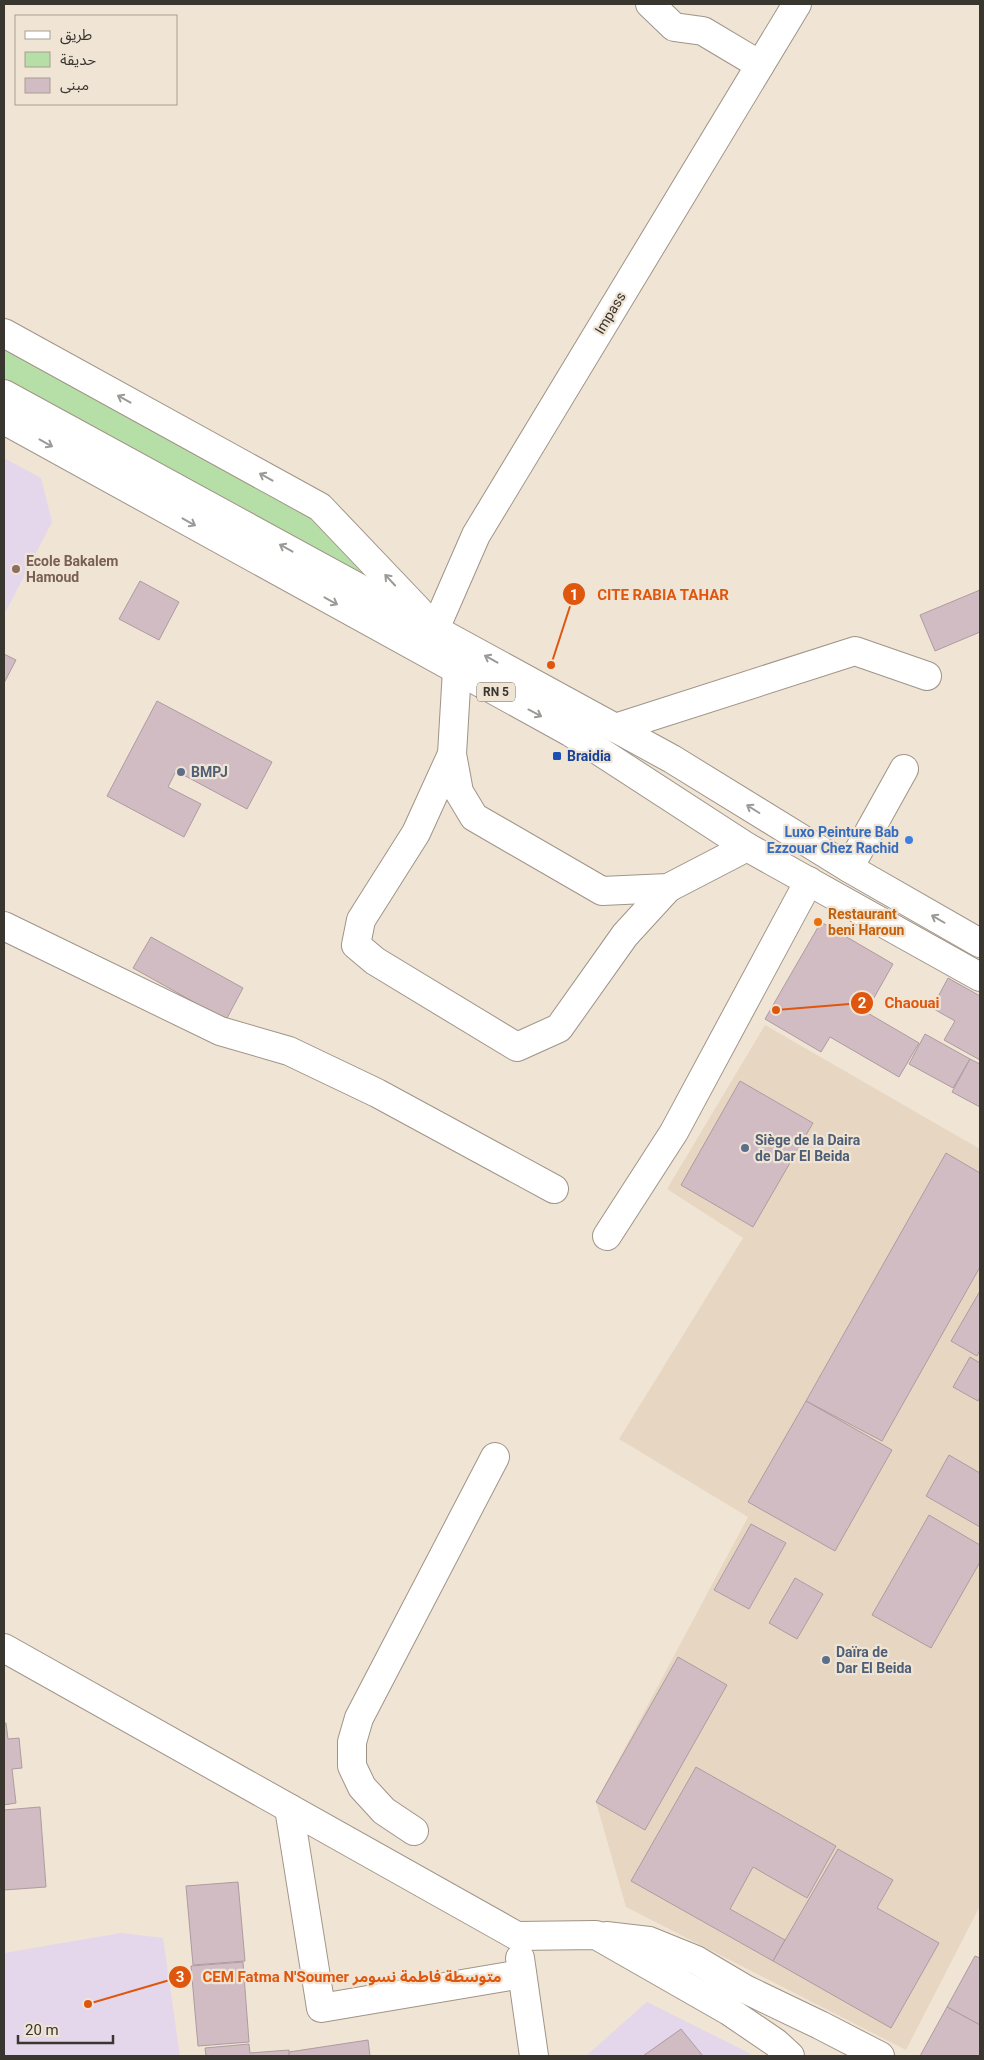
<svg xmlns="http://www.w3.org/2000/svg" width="984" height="2060" viewBox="0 0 984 2060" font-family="Roboto,'Noto Sans Arabic',sans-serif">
	<rect width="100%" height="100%" fill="#f0e4d5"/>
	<path fill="#e7d7c2" d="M765 1025 980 1149V1906L906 2050 626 1907 596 1802 748 1517 619 1439 743 1238 667 1189Z"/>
	<g fill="#e4d7eb">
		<path d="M4 458 41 478 52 522 4 615Z"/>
		<path d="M121 1933 163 1938 180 2056H4V1953Z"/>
		<path d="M647 2002 747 2052 752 2056H586Z"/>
	</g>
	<path fill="#b6dfa7" d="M4 344 302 505 385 591 4 379Z"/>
	<g fill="#d0bcc2" stroke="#ae9ba1">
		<path d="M140 581 179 602 159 640 119 619Z"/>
		<path d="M980 590V632L935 651 920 615Z"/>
		<path d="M4 654 16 660 4 683Z"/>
		<path d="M157 701 272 762 247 809 176 771 168 787 201 804 184 837 107 796Z"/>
		<path d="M821 922 893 964 866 1012 919 1043 899 1077 830 1037 821 1052 765 1019Z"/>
		<path d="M151 937 243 988 226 1020 133 968Z"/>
		<path d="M948 978 980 996V1060L944 1040 955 1021 932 1008Z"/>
		<path d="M925 1034 970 1059 953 1088 909 1064Z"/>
		<path d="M970 1059 980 1064V1107L952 1092Z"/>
		<path d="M740 1081 813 1123 753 1227 681 1185Z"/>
		<path d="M946 1153 980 1173V1267L882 1441 806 1401Z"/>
		<path d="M980 1291V1350L977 1356 951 1341Z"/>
		<path d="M970 1357 980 1363V1397L978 1401 953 1387Z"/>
		<path d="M806 1401 892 1450 835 1551 748 1502Z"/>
		<path d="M949 1455 980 1473V1527L926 1496Z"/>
		<path d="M929 1515 980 1545V1562L931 1648 872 1615Z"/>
		<path d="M751 1524 786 1543 749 1609 714 1590Z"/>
		<path d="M795 1578 823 1594 797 1639 769 1623Z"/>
		<path d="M678 1657 727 1685 645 1830 596 1802Z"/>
		<path d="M4 1723H6L8 1739 19 1738 22 1768 12 1769 16 1803 4 1805Z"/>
		<path d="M696 1767 836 1846 807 1898 753 1867 730 1909 785 1940 773 1961 631 1881Z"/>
		<path d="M40 1807 46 1887 4 1890V1810Z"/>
		<path d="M838 1849 893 1880 877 1908 939 1943 891 2028 773 1961Z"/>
		<path d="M238 1882 245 1961 193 1965 186 1886Z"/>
		<path d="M975 1956 980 1958V2025L947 2007Z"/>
		<path d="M243 1962 249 2042 198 2046 191 1966Z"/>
		<path d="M947 2007 980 2025V2056H920Z"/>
		<path d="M681 2029 703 2056H643Z"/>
		<path d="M368 2040 370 2056H289V2052Z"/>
		<path d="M249 2044 250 2053 289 2050V2056H206L205 2048Z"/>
	</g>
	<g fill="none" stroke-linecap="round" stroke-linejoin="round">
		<defs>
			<g id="minor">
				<path d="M650 4 674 27 703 31 760 65"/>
				<path d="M435 629 476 535 797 4"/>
				<path d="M457 670 452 754 459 792 474 817 602 891 668 888 747 847"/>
				<path d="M615 728 855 651 927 676"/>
				<path d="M452 754 416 833 361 920 356 945 375 961 517 1047 559 1028 625 935 668 888"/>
				<path d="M849 868 904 769"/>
				<path d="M4 926 220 1031 289 1051 377 1093 554 1189"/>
				<path d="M607 1236 674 1132 809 881"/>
				<path d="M4 1648 517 1936 596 1935 729 2011 776 2043 790 2056"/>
				<path d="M289 1808 321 2008 522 1974"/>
				<path d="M414 1831 384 1811 362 1787 352 1766V1742L359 1718 495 1457"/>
				<path d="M606 1936 649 1941 696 1960 745 1989 820 2025 880 2056"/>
				<path d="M520 1958 534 2056"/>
			</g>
			<g id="highway">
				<path d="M4 333 320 507 419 611"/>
				<path d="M4 394 672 759 849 868 980 943"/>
				<path d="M4 420 570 732 747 847 980 977"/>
			</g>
		</defs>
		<use href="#minor" stroke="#9f9487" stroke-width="30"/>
		<use href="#highway" stroke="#9f9487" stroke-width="30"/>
		<use href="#minor" stroke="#fff" stroke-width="28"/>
		<use href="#highway" stroke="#fff" stroke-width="28"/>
	</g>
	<defs><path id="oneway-shaft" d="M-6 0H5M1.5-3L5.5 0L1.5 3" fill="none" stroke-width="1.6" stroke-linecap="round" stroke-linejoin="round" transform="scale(1.25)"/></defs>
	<g stroke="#9c9a97">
		<use href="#oneway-shaft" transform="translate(124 399) rotate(-151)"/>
		<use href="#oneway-shaft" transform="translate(46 443) rotate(29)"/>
		<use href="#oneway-shaft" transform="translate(266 477) rotate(-151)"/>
		<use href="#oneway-shaft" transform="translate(189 522) rotate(29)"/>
		<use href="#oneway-shaft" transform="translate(286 548) rotate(-151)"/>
		<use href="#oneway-shaft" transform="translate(390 580) rotate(-133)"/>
		<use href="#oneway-shaft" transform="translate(331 601) rotate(29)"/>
		<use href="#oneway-shaft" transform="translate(491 659) rotate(-151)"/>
		<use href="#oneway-shaft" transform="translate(535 713) rotate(28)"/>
		<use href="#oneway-shaft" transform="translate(753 809) rotate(-148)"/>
		<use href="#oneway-shaft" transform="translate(938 919) rotate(-150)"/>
	</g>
	<circle fill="#8d6e63" stroke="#f0e4d5" stroke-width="2" cx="16" cy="569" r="5"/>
	<rect fill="#1a4fb4" stroke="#f0e4d5" stroke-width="2" x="552" y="751" width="10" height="10" rx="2.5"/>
	<g fill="#5c6f8a" stroke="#f0e4d5" stroke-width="2">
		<circle cx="181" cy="772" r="5"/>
		<circle cx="745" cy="1148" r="5"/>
		<circle cx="826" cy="1660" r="5"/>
	</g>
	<circle fill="#3f7fe0" stroke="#f0e4d5" stroke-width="2" cx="909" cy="840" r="5"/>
	<circle fill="#e8710a" stroke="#f0e4d5" stroke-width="2" cx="818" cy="922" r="5"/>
	<g text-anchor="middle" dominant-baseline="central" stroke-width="4.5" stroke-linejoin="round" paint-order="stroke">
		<rect fill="#f0e4d5" stroke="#706a61" stroke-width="1" x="477" y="682.5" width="38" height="19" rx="4"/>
		<g font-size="12" font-weight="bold" fill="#39352f">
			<text x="496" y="692">RN 5</text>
		</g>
		<g font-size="14" fill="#39352f" stroke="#f0e4d5">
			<text transform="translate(610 313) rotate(-59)">Impass</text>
		</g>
		<g font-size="14" font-weight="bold" fill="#785e54" stroke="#f0e4d5" text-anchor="start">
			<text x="26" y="561">Ecole Bakalem<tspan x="26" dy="16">Hamoud</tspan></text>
		</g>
		<g font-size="14" font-weight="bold" fill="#164399" stroke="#f0e4d5" text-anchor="start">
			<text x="567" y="756">Braidia</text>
		</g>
		<g font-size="14" font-weight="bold" fill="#4e5e75" stroke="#f0e4d5" text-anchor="start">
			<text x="191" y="772">BMPJ</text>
			<text x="755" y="1140">Siège de la Daira<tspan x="755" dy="16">de Dar El Beida</tspan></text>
			<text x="836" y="1652">Daïra de<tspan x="836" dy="16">Dar El Beida</tspan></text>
		</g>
		<g font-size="14" font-weight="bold" fill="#366cbe" stroke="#f0e4d5" text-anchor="end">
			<text x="899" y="832">Luxo Peinture Bab<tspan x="899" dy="16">Ezzouar Chez Rachid</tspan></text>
		</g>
		<g font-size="14" font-weight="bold" fill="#c56008" stroke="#f0e4d5" text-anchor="start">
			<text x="828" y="914">Restaurant<tspan x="828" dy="16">beni Haroun</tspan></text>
		</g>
	</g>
	<path fill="none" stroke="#df570e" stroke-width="2" d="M551 665L574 594M776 1010L862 1003M88 2004L180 1977"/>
	<g fill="#df570e" stroke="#f0e4d5" stroke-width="2">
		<circle cx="551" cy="665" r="5"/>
		<circle cx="776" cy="1010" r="5"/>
		<circle cx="88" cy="2004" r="5"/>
		<circle cx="574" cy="594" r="12"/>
		<circle cx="862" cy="1003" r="12"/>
		<circle cx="180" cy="1977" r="12"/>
	</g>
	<g font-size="15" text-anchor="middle" font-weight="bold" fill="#fff">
		<text x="574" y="600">1</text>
		<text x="862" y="1008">2</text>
		<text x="180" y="1982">3</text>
	</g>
	<g font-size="15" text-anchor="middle" font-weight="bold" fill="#df570e" stroke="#f0e4d5" stroke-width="4.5" stroke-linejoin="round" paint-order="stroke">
		<text x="663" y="600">CITE RABIA TAHAR</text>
		<text x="912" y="1008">Chaouai</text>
		<text x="352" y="1982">CEM Fatma N'Soumer متوسطة فاطمة نسومر</text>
	</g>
	<rect width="984" height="2060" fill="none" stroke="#39352f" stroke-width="10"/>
	<rect x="15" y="15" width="162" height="90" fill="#f0e4d5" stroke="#a79e93"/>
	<rect x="25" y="31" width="25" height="8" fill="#ffffff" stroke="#a79e93"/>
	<text x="60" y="40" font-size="15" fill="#39352f">طريق</text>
	<rect x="25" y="52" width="25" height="15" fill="#b6dfa7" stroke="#a79e93"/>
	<text x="60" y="65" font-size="15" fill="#39352f">حديقة</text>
	<rect x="25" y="78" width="25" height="15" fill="#d0bcc2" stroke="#a79e93"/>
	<text x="60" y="90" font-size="15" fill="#39352f">مبنى</text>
	<path d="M18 2035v8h95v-8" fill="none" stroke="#39352f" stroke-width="2.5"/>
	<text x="25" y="2035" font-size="15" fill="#39352f" stroke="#f0e4d5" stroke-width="4" paint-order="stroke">20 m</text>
</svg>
